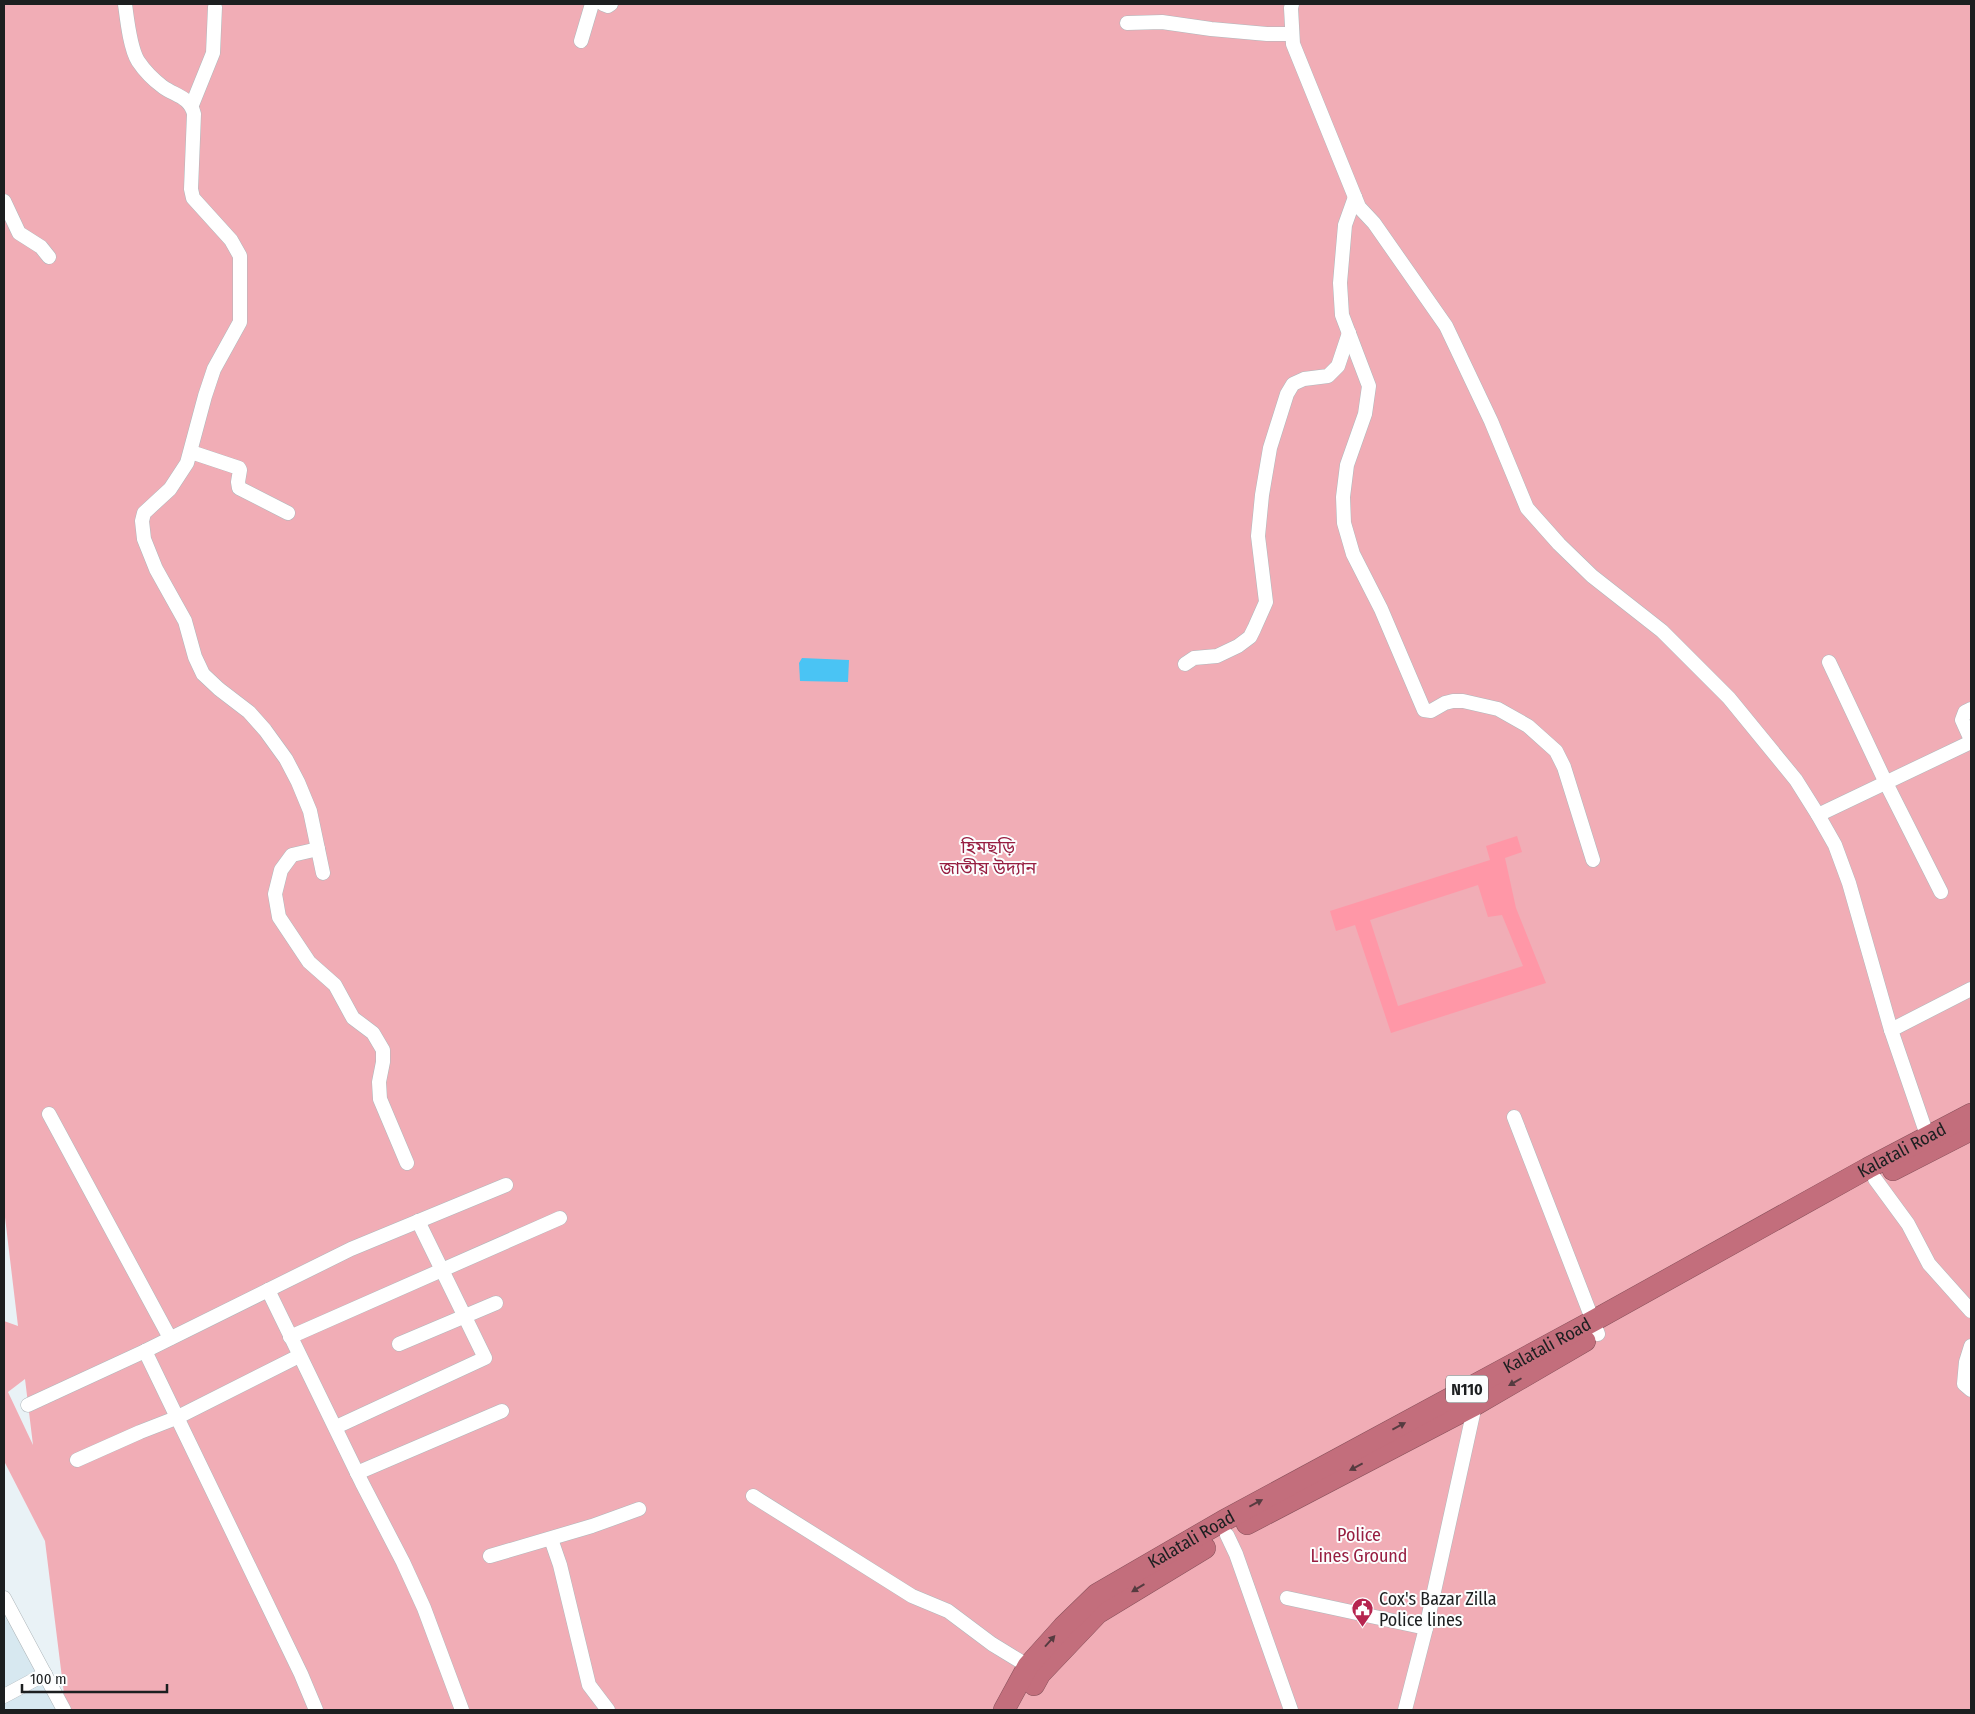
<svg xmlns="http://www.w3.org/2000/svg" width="1975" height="1714" viewBox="0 0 1975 1714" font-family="'Fira Sans Condensed','Noto Sans Bengali',sans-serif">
	<rect width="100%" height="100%" fill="#e9f2f6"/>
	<path fill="#d7e8f0" d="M4 1595 65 1710H4Z"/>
	<path fill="#f1adb6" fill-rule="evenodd" d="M4 4H1971V1710H66L45 1541 4 1461V1321L18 1326 4 1209ZM25 1379 33 1445 8 1392Z"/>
	<path fill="#ff97a7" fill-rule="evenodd" d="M1517 836 1522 852 1505 858 1516 908 1546 983 1391 1033 1355 925 1336 931 1330 911 1490 860 1486 846ZM1478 885 1488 917 1502 915 1523 966 1398 1006 1370 920Z"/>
	<path fill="#4ac4f4" d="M802 658 849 660 848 682 800 681 799 663Z"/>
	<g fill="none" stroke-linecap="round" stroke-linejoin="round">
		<defs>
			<g id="minor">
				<path d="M125 4C127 19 130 48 138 61 144 70 155 81 163 87 176 96 190 97 194 114L191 189 193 198 231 240 240 256V322L214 369 205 396 187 463 170 489 144 513 142 521 144 539 156 569 185 621 195 657 203 674 219 689 249 712 265 730 286 759 298 782 310 811 323 873"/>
				<path d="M603 4 608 6 611 4"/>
				<path d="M1292 4 1291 8 1293 44 1359 207 1374 223 1446 326 1491 421 1527 508 1559 544 1592 576 1662 631 1729 698 1796 780 1818 815 1835 845 1849 883 1891 1030"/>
				<path d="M1127 23 1162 22 1211 29 1267 34H1292"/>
				<path d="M581 41 592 4"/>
				<path d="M192 105 213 53 215 7"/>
				<path d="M1355 197 1345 225 1340 283 1342 315 1369 386 1365 414 1347 465 1343 497 1344 523 1353 554 1381 609 1424 710 1431 711 1445 703 1453 701H1463L1498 709 1528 726 1556 751 1564 767 1593 860"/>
				<path d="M4 201 19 233 41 247 49 257"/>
				<path d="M191 452 239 468 240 470 238 482 239 488 288 513"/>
				<path d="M1829 662 1886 783 1941 892"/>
				<path d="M1185 664 1194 658 1217 656 1238 646 1250 637 1254 629 1266 602 1258 536 1262 495 1270 448 1287 394 1293 384 1304 379 1328 376 1338 366 1349 333"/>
				<path d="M1971 709 1965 712 1962 720 1971 740"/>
				<path d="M1818 815 1971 742"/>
				<path d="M318 849 292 855 281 870 275 894 279 917 309 962 335 985 353 1018 373 1033 383 1050V1062L379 1082 380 1099 407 1163"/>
				<path d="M49 1114 170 1338"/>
				<path d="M1514 1117 1598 1334"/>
				<path d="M1927 1135 1891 1030 1971 989"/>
				<path d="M1875 1179 1908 1224 1929 1264 1971 1311"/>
				<path d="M268 1290 362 1483 403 1562 424 1608 462 1710"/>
				<path d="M290 1337 560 1218"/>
				<path d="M399 1344 496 1303"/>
				<path d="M1971 1346 1966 1362 1964 1384 1971 1390"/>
				<path d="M145 1351 301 1674 316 1710"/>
				<path d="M28 1405 145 1351 351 1249 506 1185"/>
				<path d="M336 1427 485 1358 418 1221"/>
				<path d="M77 1460 140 1432 176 1418 299 1356"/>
				<path d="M357 1473 502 1411"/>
				<path d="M753 1496 912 1596 948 1611 992 1644 1028 1666"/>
				<path d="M1227 1535 1236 1554 1291 1710"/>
				<path d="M551 1539 560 1565 589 1685 608 1710"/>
				<path d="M490 1556 592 1526 639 1509"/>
				<path d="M4 1598 64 1710"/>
				<path d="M1287 1598 1426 1628"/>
				<path d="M4 1696 45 1674"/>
				<path d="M1405 1710 1426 1628 1475 1405"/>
			</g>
			<g id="highway">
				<path d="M1893 1170 1971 1130"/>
				<path d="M1247 1524 1475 1405 1585 1341"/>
				<path d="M1034 1685 1040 1674 1098 1613 1205 1548"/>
				<path id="s1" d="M1004 1710 1028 1666 1063 1627 1097 1594 1223 1521 1593 1321 1868 1168 1971 1114"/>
			</g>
		</defs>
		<use href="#minor" stroke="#afb7bb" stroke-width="15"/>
		<use href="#highway" stroke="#89525c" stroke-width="22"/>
		<use href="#minor" stroke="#fff" stroke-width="14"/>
		<use href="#highway" stroke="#c36e7c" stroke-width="21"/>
	</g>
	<defs><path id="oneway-solid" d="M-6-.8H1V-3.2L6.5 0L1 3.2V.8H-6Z" transform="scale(1.25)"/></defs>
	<g fill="#563b40">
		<use href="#oneway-solid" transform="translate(1515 1382) rotate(150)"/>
		<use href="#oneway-solid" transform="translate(1399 1426) rotate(-28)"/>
		<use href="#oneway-solid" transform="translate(1356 1467) rotate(152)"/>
		<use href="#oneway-solid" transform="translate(1256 1503) rotate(-28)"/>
		<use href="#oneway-solid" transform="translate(1138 1588) rotate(149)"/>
		<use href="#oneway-solid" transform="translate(1050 1641) rotate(-48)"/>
	</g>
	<defs>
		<symbol id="civic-pin" viewBox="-11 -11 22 30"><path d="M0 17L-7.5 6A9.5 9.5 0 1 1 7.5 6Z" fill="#b6254f" stroke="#fcfefe"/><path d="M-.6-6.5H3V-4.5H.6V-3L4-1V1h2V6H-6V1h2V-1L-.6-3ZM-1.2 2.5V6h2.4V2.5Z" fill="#fff"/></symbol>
	</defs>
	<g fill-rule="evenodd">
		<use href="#civic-pin" x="1350" y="1596" width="25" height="34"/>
	</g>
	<g text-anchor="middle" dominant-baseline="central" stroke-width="4" stroke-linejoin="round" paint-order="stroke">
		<rect fill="#fcfefe" stroke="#5f6263" stroke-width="1" x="1446" y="1375.5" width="42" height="27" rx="4"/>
		<g font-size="16" font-weight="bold" fill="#1c1f20">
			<text x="1467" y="1389">N110</text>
		</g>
		<g font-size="18" fill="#971e41" stroke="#fcfefe">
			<text x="988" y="847">হিমছড়ি<tspan x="988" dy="21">জাতীয় উদ্যান</tspan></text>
			<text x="1359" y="1535">Police<tspan x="1359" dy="21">Lines Ground</tspan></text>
		</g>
		<g font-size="18" fill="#1c1f20" stroke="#fcfefe">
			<text stroke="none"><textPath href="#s1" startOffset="1069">Kalatali Road</textPath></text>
			<text stroke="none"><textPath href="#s1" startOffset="664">Kalatali Road</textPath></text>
			<text stroke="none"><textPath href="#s1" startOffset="259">Kalatali Road</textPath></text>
		</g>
		<g font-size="18" fill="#1c1f20" stroke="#fcfefe" text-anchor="start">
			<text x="1379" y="1599">Cox's Bazar Zilla<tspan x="1379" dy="21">Police lines</tspan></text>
		</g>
	</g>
	<rect width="1975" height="1714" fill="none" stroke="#1c1f20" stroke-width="10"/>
	<path d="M22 1684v8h145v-8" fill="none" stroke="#1c1f20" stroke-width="2.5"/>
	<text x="30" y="1684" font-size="15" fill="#1c1f20" stroke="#fcfefe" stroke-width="4" paint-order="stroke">100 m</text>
</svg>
